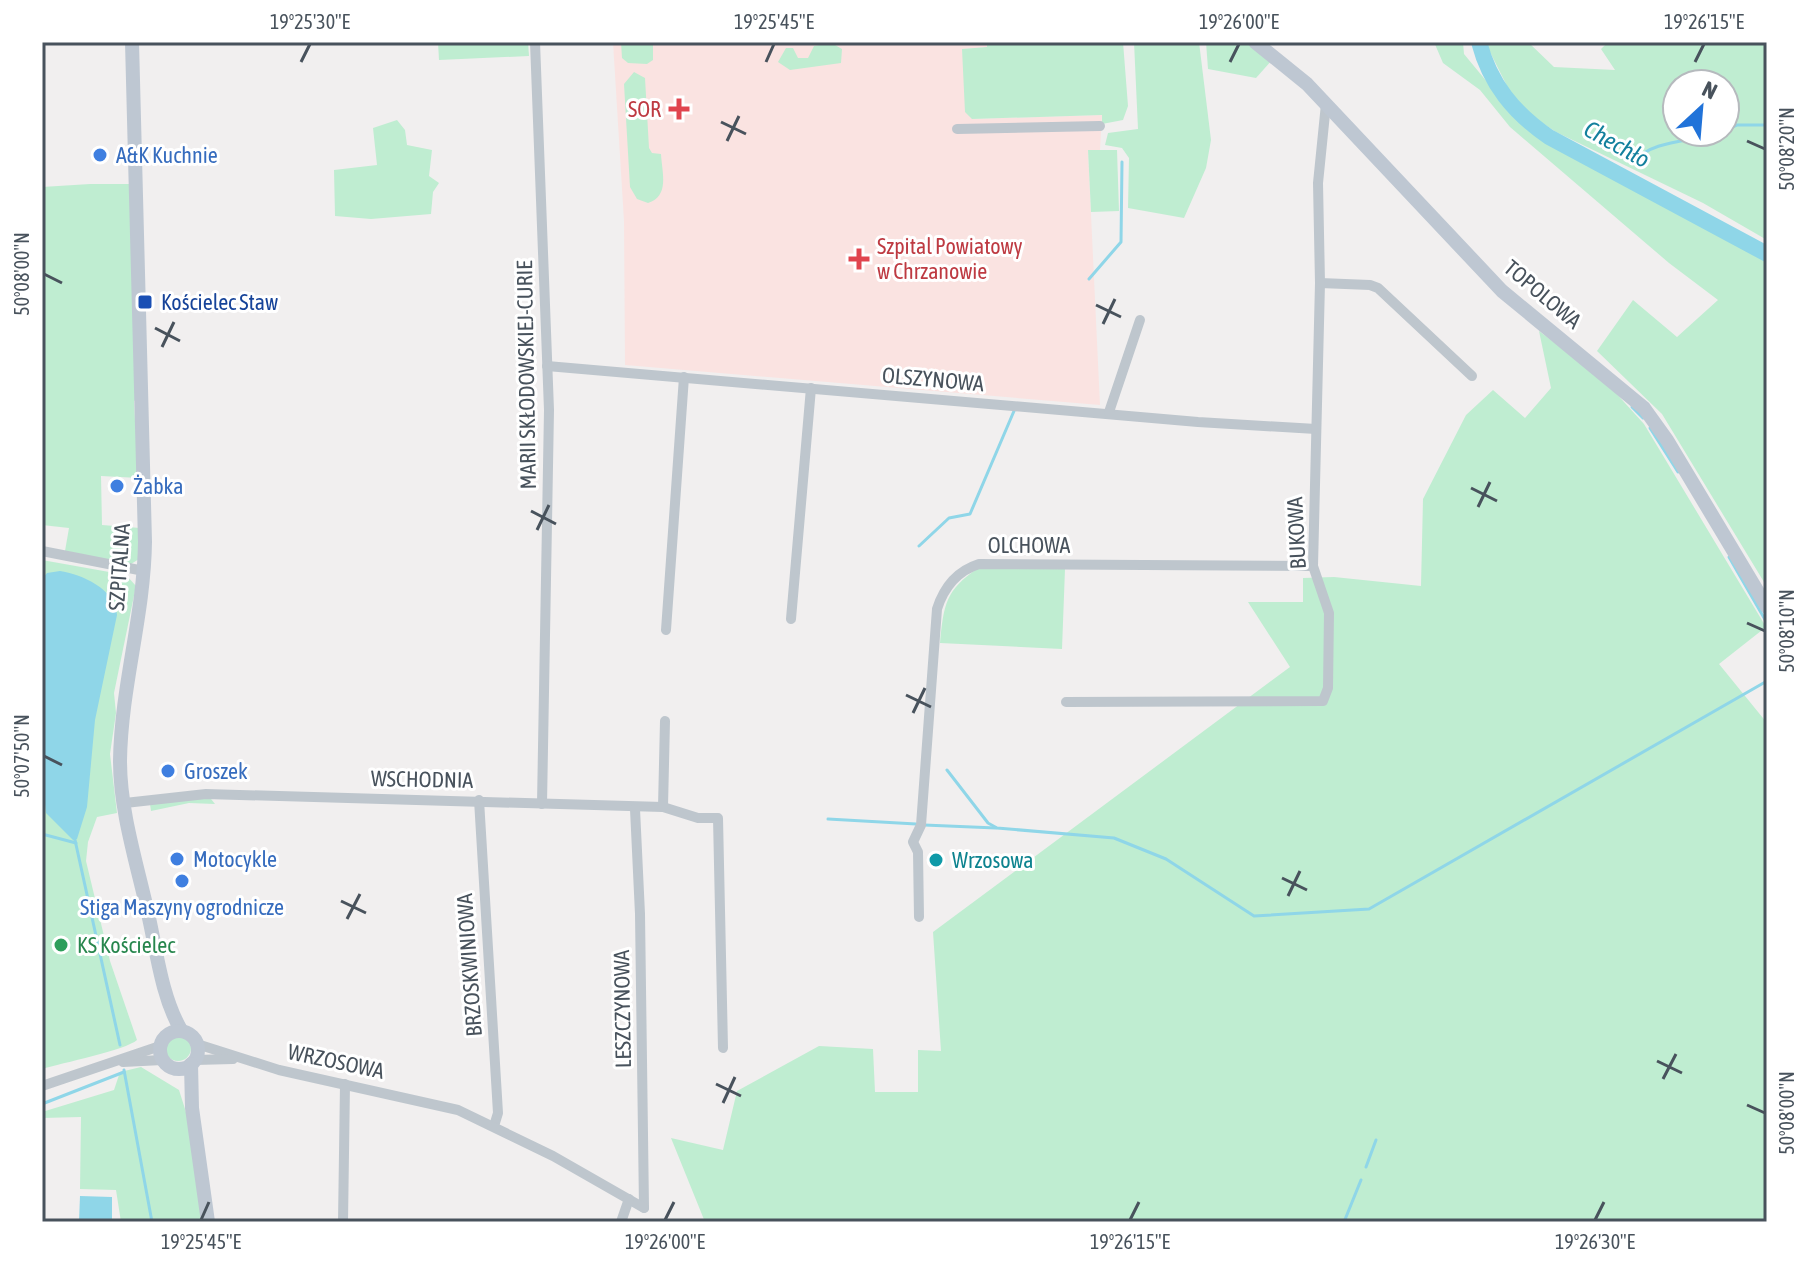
<svg xmlns="http://www.w3.org/2000/svg" width="1809" height="1264" viewBox="0 0 1809 1264" font-family="'Asap Condensed',sans-serif">
	<rect width="100%" height="100%" fill="#f1efef"/>
	<path fill="#fae3e1" d="M613 42H987L988 47 962 49 972 119 1102 115 1100 150 1088 151 1100 405 625 365 624 221Z"/>
	<g fill="#bfedd1" fill-rule="evenodd">
		<path d="M438 42H528L529 56 439 60Z"/>
		<path d="M621 42H653V60L647 64 628 63 622 58Z"/>
		<path d="M987 42H1123L1128 106 1123 120 1102 124V115L972 119 965 112 962 49 987 47Z"/>
		<path d="M1134 42H1199L1211 140 1206 168 1184 218 1128 208 1129 158 1122 148 1105 145 1108 133 1138 129Z"/>
		<path d="M1206 42H1245L1272 60 1256 78 1208 69Z"/>
		<path d="M1434 42H1463L1464 54 1521 123 1767 258V587L1662 414 1597 351 1633 300 1677 337 1718 300 1669 263 1510 127 1480 90 1443 63Z"/>
		<path d="M1485 42H1528L1554 67 1615 70 1601 49 1608 42H1767V240L1703 203 1556 132 1517 106ZM1677 84H1725V132H1677Z"/>
		<path d="M820 45H835L842 49 841 63 790 70 778 62 786 48H793L798 58H808L814 46Z"/>
		<path d="M634 72 645 78 649 148 652 153 661 154C662 173 670 196 648 203L637 199 630 187 624 84Z"/>
		<path d="M397 120 405 130 407 145 432 150 429 176 439 183 433 192 431 214 371 219 335 216 334 170 377 165 373 128Z"/>
		<path d="M1088 150H1117L1119 211 1091 212Z"/>
		<path d="M90 184H133L137 399 134 401 135 420 139 424V478L101 476 102 525 140 528 139 559 131 564 65 551 69 528 42 525V187Z"/>
		<path d="M1539 331 1605 381 1644 424 1766 627 1719 664 1767 723V1222H705L671 1138 723 1150 737 1091 819 1046 873 1049 875 1092H918V1050L941 1051 933 932 1290 667 1248 602H1303V578L1334 577 1421 586 1423 499 1466 415 1493 390 1525 418 1551 388Z"/>
		<path d="M42 560 126 575 136 586 114 693 116 713 110 754 117 813 97 817 88 842 86 861 110 961 137 1040C126 1050 62 1063 42 1069Z"/>
		<path d="M978 568 1065 569 1062 649 940 643C944 604 945 591 978 568Z"/>
		<path d="M191 799H211L215 804 189 803 151 811 150 804Z"/>
		<circle cx="178" cy="1048" r="13"/>
		<path d="M141 1067 179 1090 191 1128 202 1222H121L116 1190 80 1189 81 1117 42 1118V1112L114 1090 120 1072Z"/>
	</g>
	<g fill="#8fd6e8">
		<path d="M60 571C81 574 116 589 117 615L95 720 87 807 77 839 73 840 46 813 45 804 42 579 47 573Z"/>
		<path d="M80 1196 112 1197V1219L79 1222Z"/>
	</g>
	<g fill="none" stroke-linecap="round" stroke-linejoin="round">
		<g stroke="#8fd6e8" stroke-width="3">
			<path d="M1725 130 1737 125H1767"/>
			<path d="M1636 161C1651 139 1697 142 1721 132"/>
			<path d="M1607 167 1612 164"/>
			<path d="M1089 279 1121 242 1122 162"/>
			<path d="M1632 407 1643 418"/>
			<path d="M1650 428 1678 472"/>
			<path d="M919 546 949 518 970 514 1014 411"/>
			<path d="M1729 557 1767 623"/>
			<path d="M947 770 988 823 997 828 1114 838 1166 859 1254 916 1369 909 1767 681"/>
			<path d="M828 819 916 824"/>
			<path d="M924 825 996 828"/>
			<path d="M42 834 76 843"/>
			<path d="M75 840 120 1045"/>
			<path d="M124 1070 152 1222"/>
			<path d="M42 1104 124 1072"/>
			<path d="M1366 1167 1376 1140"/>
			<path d="M1344 1222 1361 1180"/>
		</g>
		<path stroke="#8fd6e8" stroke-width="16" d="M1479 42C1490 84 1514 113 1549 137L1767 254"/>
		<g stroke="#bec6cd" stroke-width="10">
			<path d="M535 42 549 410 542 804"/>
			<path d="M957 129 1100 126"/>
			<path d="M1320 283 1370 285 1378 288 1472 376"/>
			<path d="M547 366 1198 422 1316 429"/>
			<path d="M1109 412 1140 320"/>
			<path d="M42 551 144 571"/>
			<path d="M791 619 811 388"/>
			<path d="M666 630 684 377"/>
			<path d="M1066 702 1323 701 1328 688 1329 613 1313 566 1320 283 1318 183 1326 104"/>
			<path d="M479 800 498 1113 494 1126"/>
			<path d="M125 803 206 794 663 807 698 818H718L723 1048"/>
			<path d="M663 807 665 721"/>
			<path d="M635 809 640 914 644 1208"/>
			<path d="M919 917 918 852 913 842 921 825 937 609C944 587 957 571 979 564L1313 566"/>
			<path d="M197 1044 279 1070 458 1110 553 1156 644 1208"/>
			<path d="M195 1060 233 1059"/>
			<path d="M123 1062 162 1060"/>
			<path d="M42 1086 160 1046"/>
			<path d="M343 1222 345 1084"/>
			<path d="M621 1222 629 1199"/>
		</g>
		<g stroke="#bec7d2" stroke-width="14">
			<path d="M132 42 145 542C144 616 121 687 120 761 120 813 138 867 149 918 157 954 162 997 181 1030"/>
			<path d="M1255 42 1307 84 1502 291 1644 408 1667 440 1767 607"/>
			<circle cx="179" cy="1050" r="19"/>
			<path d="M191 1064 192 1108 208 1222"/>
		</g>
	</g>
	<path fill="none" stroke="#48525c" stroke-width="3" d="M301 62 310 44M766 62 774 44M1230 62 1239 44M1695 62 1704 44M721 122 746 134M727 141 739 116M1747 141 1765 149M44 274 62 283M1096 305 1121 317M1103 324 1115 299M155 328 180 341M162 347 174 322M1471 488 1497 501M1478 507 1490 482M531 511 556 524M537 530 549 505M1747 623 1765 631M906 695 931 707M913 713 925 688M44 756 62 765M1282 878 1307 890M1288 896 1300 871M341 901 366 913M347 919 360 894M1657 1061 1682 1073M1663 1079 1676 1054M716 1084 741 1096M723 1103 735 1077M1747 1105 1765 1113M201 1220 209 1202M665 1220 674 1202M1130 1220 1139 1202M1595 1220 1604 1202"/>
	<g fill="#e0444e" stroke="#fff" stroke-width="3">
		<path d="M675 97h8v8h8v8h-8v8h-8v-8h-8v-8h8z"/>
		<path d="M855 247h8v8h8v8h-8v8h-8v-8h-8v-8h8z"/>
	</g>
	<g fill="#3f7fe0" stroke="#fff" stroke-width="3">
		<circle cx="100" cy="155" r="8"/>
		<circle cx="117" cy="486" r="8"/>
		<circle cx="168" cy="771" r="8"/>
		<circle cx="177" cy="859" r="8"/>
		<circle cx="182" cy="881" r="8"/>
	</g>
	<rect fill="#1a4fb4" stroke="#fff" stroke-width="3" x="137" y="294" width="16" height="16" rx="4"/>
	<circle fill="#0f9aa8" stroke="#fff" stroke-width="3" cx="936" cy="860" r="8"/>
	<circle fill="#2e9e5b" stroke="#fff" stroke-width="3" cx="61" cy="945" r="8"/>
	<g text-anchor="middle" dominant-baseline="central" stroke-width="6" stroke-linejoin="round" paint-order="stroke">
		<g font-size="22" fill="#be3a42" stroke="#fff" text-anchor="end">
			<text x="661" y="109">SOR</text>
			<text x="877" y="246" text-anchor="start">Szpital Powiatowy<tspan x="877" dy="25">w Chrzanowie</tspan></text>
		</g>
		<g font-size="22" fill="#366cbe" stroke="#fff" text-anchor="start">
			<text x="116" y="155">A&amp;K Kuchnie</text>
			<text x="133" y="486">Żabka</text>
			<text x="184" y="771">Groszek</text>
			<text x="193" y="859">Motocykle</text>
			<text x="182" y="907" text-anchor="middle">Stiga Maszyny ogrodnicze</text>
		</g>
		<g font-size="22" fill="#48525c" stroke="#fff">
			<text transform="translate(1543 294) rotate(40)">TOPOLOWA</text>
			<text transform="translate(526 375) rotate(-91)">MARII SKŁODOWSKIEJ-CURIE</text>
			<text transform="translate(933 379) rotate(5)">OLSZYNOWA</text>
			<text transform="translate(1296 533) rotate(-93)">BUKOWA</text>
			<text x="1029" y="545">OLCHOWA</text>
			<text transform="translate(119 567) rotate(-86)">SZPITALNA</text>
			<text transform="translate(422 779) rotate(1)">WSCHODNIA</text>
			<text transform="translate(469 965) rotate(-94)">BRZOSKWINIOWA</text>
			<text transform="translate(622 1009) rotate(-91)">LESZCZYNOWA</text>
			<text transform="translate(336 1061) rotate(12)">WRZOSOWA</text>
		</g>
		<g font-size="22" fill="#164399" stroke="#fff" text-anchor="start">
			<text x="161" y="302">Kościelec Staw</text>
		</g>
		<g font-size="22" fill="#0d838f" stroke="#fff" text-anchor="start">
			<text x="952" y="860">Wrzosowa</text>
		</g>
		<g font-size="22" fill="#27864d" stroke="#fff" text-anchor="start">
			<text x="77" y="945">KS Kościelec</text>
		</g>
		<g font-size="24" font-style="italic" fill="#13809d" stroke="#fff">
			<text transform="translate(1617 144) rotate(29)">Chechło</text>
		</g>
	</g>
	<rect width="1809" height="1264" fill="none" stroke="#ffffff" stroke-width="88"/>
	<g transform="translate(1701 108) rotate(26)"><circle r="38" fill="#ffffff" stroke="#b6babe" stroke-width="2"/>
	<path d="M0-6L14 30L0 20L-14 30Z" fill="#2173d9"/>
	<text y="-12" font-size="22" font-weight="bold" text-anchor="middle" fill="#48525c">N</text>
	</g>
	<rect x="44" y="44" width="1721" height="1176" fill="none" stroke="#48525c" stroke-width="3"/>
	<g font-size="20" text-anchor="middle" fill="#48525c">
		<text x="310" y="29">19°25'30"E</text>
		<text x="774" y="29">19°25'45"E</text>
		<text x="1239" y="29">19°26'00"E</text>
		<text x="1704" y="29">19°26'15"E</text>
		<text transform="translate(1787 149) rotate(-90)" y="7">50°08'20"N</text>
		<text transform="translate(22 274) rotate(-90)" y="7">50°08'00"N</text>
		<text transform="translate(1787 631) rotate(-90)" y="7">50°08'10"N</text>
		<text transform="translate(22 756) rotate(-90)" y="7">50°07'50"N</text>
		<text transform="translate(1787 1113) rotate(-90)" y="7">50°08'00"N</text>
		<text x="201" y="1249">19°25'45"E</text>
		<text x="665" y="1249">19°26'00"E</text>
		<text x="1130" y="1249">19°26'15"E</text>
		<text x="1595" y="1249">19°26'30"E</text>
	</g>
</svg>
